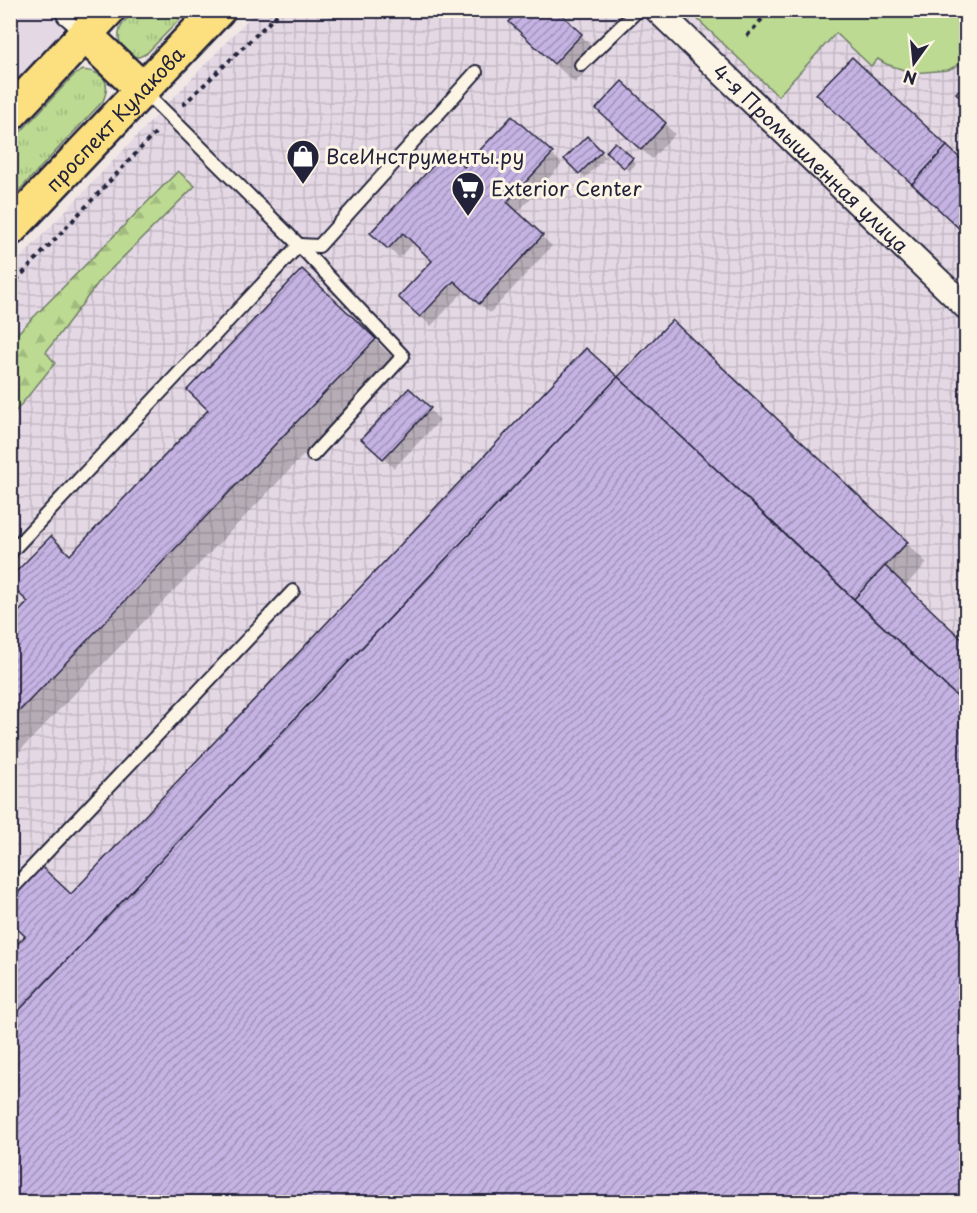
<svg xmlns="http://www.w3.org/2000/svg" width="977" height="1213" viewBox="0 0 977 1213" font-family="'Playpen Sans',sans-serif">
	<defs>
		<pattern id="industrial-grid" width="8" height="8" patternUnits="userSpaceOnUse" patternTransform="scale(1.5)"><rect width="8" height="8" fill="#e4d8e4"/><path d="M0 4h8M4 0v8" fill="none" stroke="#c3b9c4"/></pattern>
		<pattern id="grass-tufts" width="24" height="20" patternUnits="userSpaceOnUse" patternTransform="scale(1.5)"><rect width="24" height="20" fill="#bcda92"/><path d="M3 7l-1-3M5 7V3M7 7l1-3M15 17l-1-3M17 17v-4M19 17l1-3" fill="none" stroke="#a1bb7f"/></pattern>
		<pattern id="forest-firs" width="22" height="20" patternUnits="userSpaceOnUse" patternTransform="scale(1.5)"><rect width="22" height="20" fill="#bcda92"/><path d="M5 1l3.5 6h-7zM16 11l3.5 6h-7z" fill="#a1bb7f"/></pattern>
		<pattern id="building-hatch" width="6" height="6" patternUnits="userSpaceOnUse" patternTransform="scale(1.5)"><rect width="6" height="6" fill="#c5b3e3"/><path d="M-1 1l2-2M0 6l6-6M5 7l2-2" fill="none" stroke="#a091b9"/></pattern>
	</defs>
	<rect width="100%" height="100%" fill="#f1e8e5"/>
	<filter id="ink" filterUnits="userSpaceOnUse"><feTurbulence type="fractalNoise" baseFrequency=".0167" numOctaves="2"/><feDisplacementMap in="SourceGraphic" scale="12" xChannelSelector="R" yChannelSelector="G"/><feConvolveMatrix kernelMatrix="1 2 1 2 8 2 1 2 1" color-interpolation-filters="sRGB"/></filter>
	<g filter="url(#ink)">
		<path fill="#e4d8e4" d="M11 11H86L11 90Z"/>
		<path fill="url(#industrial-grid)" d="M256 11H966V1202H11L10 269Z"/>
		<g fill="url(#grass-tufts)" stroke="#6f7e66" stroke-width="1.5">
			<path d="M134 11H188L147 53C144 54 141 57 138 57 124 57 116 41 120 29 123 22 129 16 134 11Z"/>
			<path d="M83 70C103 72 112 81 103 101L11 199V142L74 75Z"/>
		</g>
		<path fill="url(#forest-firs)" stroke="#6f7e66" stroke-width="1.5" d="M178 171 195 186 101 279 46 352 55 363 11 417V340Z"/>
		<path fill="#bcda92" stroke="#6f7e66" stroke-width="1.5" d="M689 11H966V61L948 70 913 73 886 64 878 59 871 66 836 33 778 96Z"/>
		<g fill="#0003">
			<path d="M495 10H509L502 17Z"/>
			<path d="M555 10 601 55 575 83 531 42Z"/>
			<path d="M852 59 966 166V234L834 110Z"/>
			<path d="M622 83 675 134 652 159 608 119Z"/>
			<path d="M587 138 606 157 585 178 566 159Z"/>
			<path d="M615 144 636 164 629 171 608 152Z"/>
			<path d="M552 154 562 164 517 213 552 246 490 313 465 290 431 326 411 307 434 261 414 242 399 258 383 243 464 169Z"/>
			<path d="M672 322 927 563 904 587 966 645V1202H10V953L618 379Z"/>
			<path d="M375 340 395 360 10 761V623L70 557 210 410Z"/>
			<path d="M409 390 440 420 394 468 374 449Z"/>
		</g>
		<g fill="url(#building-hatch)" stroke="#22223b" stroke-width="1.5">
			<path d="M520 10H557L582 34 554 64 509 22Z"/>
			<path d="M852 57 947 146 912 184 816 94Z"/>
			<path d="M622 81 666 123 641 150 596 109Z"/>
			<path d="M966 83V103L956 93Z"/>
			<path d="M512 116 553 153 507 202 543 235 479 304 454 281 420 317 398 297 432 261 403 233 388 249 370 233 447 151 464 167Z"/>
			<path d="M587 136 602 151 579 174 564 159Z"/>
			<path d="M615 142 633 158 624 168 606 152Z"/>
			<path d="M947 146 966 164V235L912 184Z"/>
			<path d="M302 269 376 339 10 721V621L28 602 10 585V578L51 536 70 555 208 410 187 390Z"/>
			<path d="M672 320 908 542 854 599 618 377Z"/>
			<path d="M586 348 618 377 10 1020V951L25 936 10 922V899L41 866 71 894Z"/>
			<path d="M618 377 966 705V1202H10V1020Z"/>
			<path d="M409 388 431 408 383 459 361 439Z"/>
			<path d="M885 566 966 643V705L854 599Z"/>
		</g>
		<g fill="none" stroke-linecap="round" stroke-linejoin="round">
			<defs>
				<g id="lane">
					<path d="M61 10 64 17 83 33"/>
					<path d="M581 65 638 10"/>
					<path d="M143 90 299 245 403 356 313 455"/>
					<path d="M10 553 299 245 319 246 476 72"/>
					<path d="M10 891 293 591"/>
				</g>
				<g id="street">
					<path id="s1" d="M657 10 966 307"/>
				</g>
				<g id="primary">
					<path d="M85 35 142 89"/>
					<path d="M10 114 108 10"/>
					<path id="s2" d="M10 229 218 10"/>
				</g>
			</defs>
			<use href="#lane" stroke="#22223b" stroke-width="16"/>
			<use href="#street" stroke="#22223b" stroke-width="28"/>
			<use href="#primary" stroke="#22223b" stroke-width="38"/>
			<g stroke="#22223b" stroke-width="4" stroke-dasharray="4.5 4.5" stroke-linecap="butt">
				<path d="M747 36 770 10"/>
				<path d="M183 105 282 10"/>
				<path d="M10 287 158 130"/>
			</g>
			<use href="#lane" stroke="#fcf5e5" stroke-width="12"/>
			<use href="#street" stroke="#fcf5e5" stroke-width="24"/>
			<use href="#primary" stroke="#fce080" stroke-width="33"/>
		</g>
	</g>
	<defs>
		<symbol id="shop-pin" viewBox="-11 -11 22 30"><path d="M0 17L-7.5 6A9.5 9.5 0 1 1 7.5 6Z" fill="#22223b" stroke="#fcf5e5"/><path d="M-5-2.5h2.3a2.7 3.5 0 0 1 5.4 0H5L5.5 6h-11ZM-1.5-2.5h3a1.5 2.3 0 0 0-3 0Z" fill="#fff"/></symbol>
		<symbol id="supermarket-pin" viewBox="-11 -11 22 30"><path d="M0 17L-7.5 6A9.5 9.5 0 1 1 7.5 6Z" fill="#22223b" stroke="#fcf5e5"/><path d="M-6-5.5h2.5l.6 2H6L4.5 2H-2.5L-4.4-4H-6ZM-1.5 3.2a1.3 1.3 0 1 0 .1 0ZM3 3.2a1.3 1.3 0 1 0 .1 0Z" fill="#fff"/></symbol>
	</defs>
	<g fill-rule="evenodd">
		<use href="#shop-pin" x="284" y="137" width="38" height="52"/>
		<use href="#supermarket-pin" x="449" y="169" width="38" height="52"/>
	</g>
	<g text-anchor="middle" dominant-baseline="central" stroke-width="6" stroke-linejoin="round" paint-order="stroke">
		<g font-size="20" fill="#22223b" stroke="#fcf5e5">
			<text stroke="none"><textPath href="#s2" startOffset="152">проспект Кулакова</textPath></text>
			<text stroke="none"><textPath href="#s1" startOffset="214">4-я Промышленная улица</textPath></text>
		</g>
		<g font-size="20" fill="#22223b" stroke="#fcf5e5" text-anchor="start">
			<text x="326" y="156">ВсеИнструменты.ру</text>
			<text x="491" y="188">Exterior Center</text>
		</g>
	</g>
	<rect width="977" height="1213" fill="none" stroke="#fcf5e5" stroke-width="36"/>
	<rect x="18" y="18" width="941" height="1177" fill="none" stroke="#22223b" stroke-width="2" filter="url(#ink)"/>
	<g transform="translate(914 63) rotate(195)" stroke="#fcf5e5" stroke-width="4.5" paint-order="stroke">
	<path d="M0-4.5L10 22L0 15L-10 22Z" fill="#22223b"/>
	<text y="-9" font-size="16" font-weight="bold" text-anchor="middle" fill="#22223b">N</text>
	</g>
</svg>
